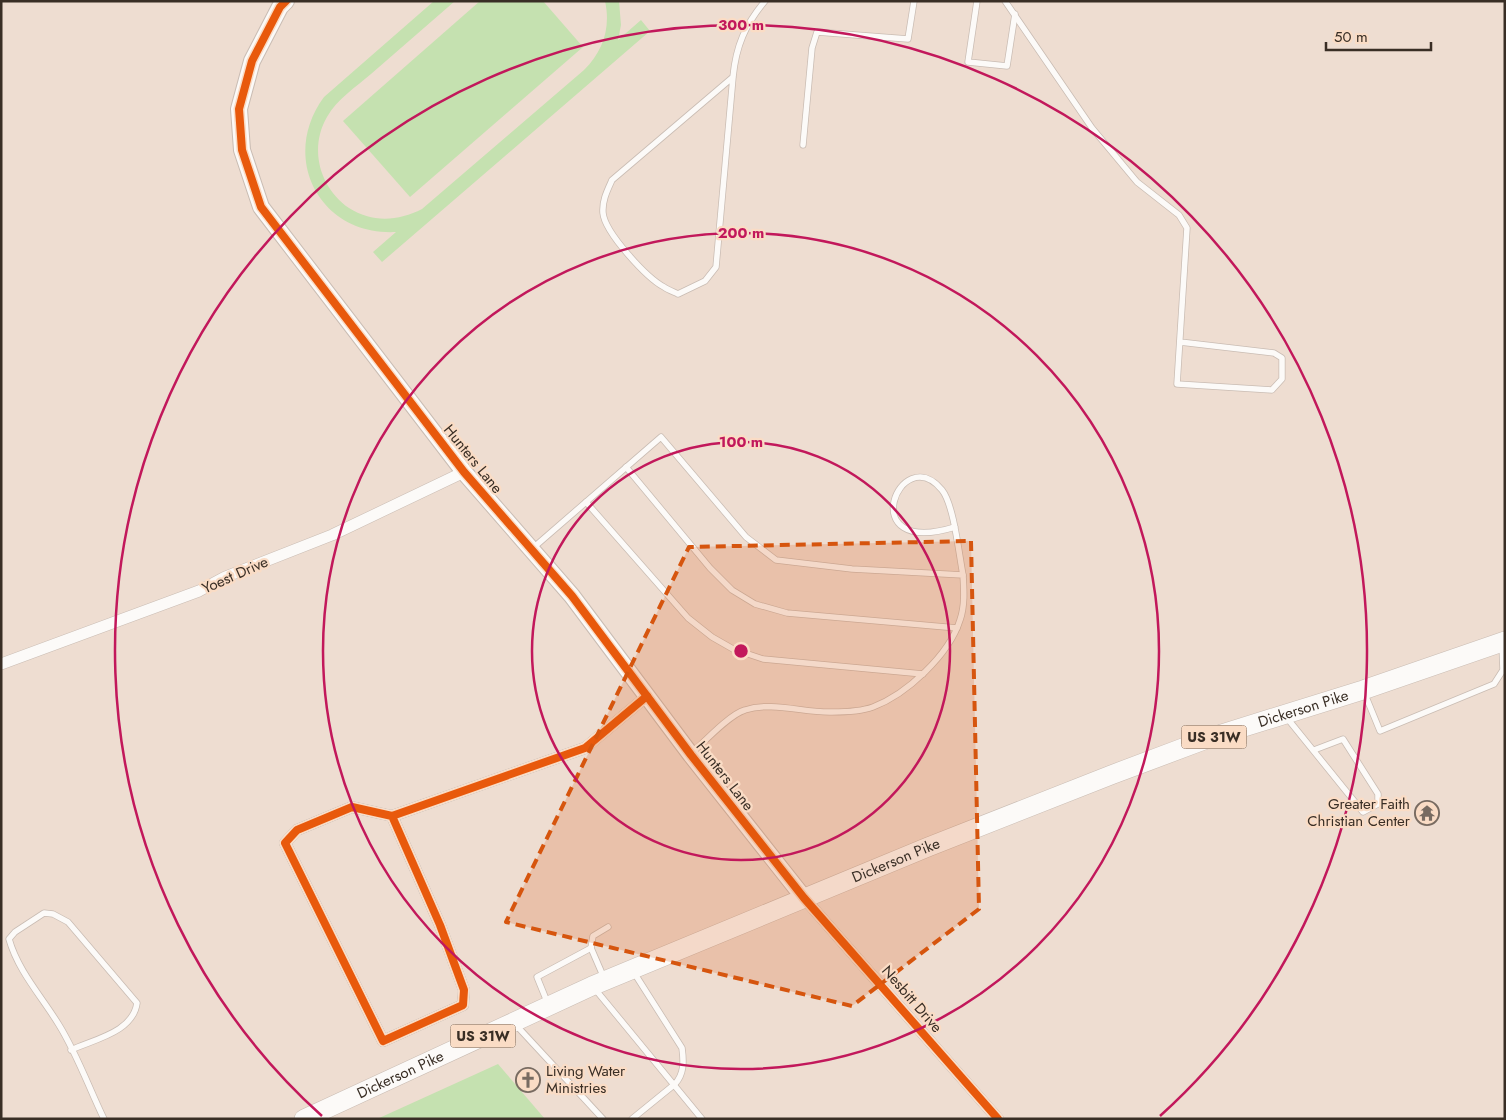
<svg xmlns="http://www.w3.org/2000/svg" width="1506" height="1120" viewBox="0 0 1506 1120" font-family="Jost,sans-serif">
	<rect width="100%" height="100%" fill="#eeddd1"/>
	<g fill="#c5e1b0">
		<path d="M434 1H455C427 25 399 50 371 74 356 87 337 99 327 117 309 148 319 187 349 208 372 223 399 221 422 209L584 70C603 51 611 28 605 1H619L621 25 618 40 641 20 650 31 382 262 373 252 396 232C320 236 279 158 324 97Z"/>
		<path d="M480 1H543L583 47 410 197 343 121Z"/>
		<path d="M498 1064 545 1119H377Z"/>
	</g>
	<g fill="none" stroke-linecap="round" stroke-linejoin="round">
		<defs>
			<g id="lane">
				<path d="M977 1 968 62 1007 66 1015 14"/>
				<path d="M1005 1 1092 128 1137 182 1179 215 1187 228 1177 384 1272 390 1282 379V358L1274 353 1180 342"/>
				<path d="M733 77 612 180C607 191 602 201 603 213 605 233 647 278 664 287 668 290 674 292 678 294L705 281 716 267 733 77C736 46 745 25 765 1"/>
				<path d="M803 145 812 48 817 32 908 39 914 1"/>
				<path d="M626 467 710 568 732 590 755 604 787 613 957 628"/>
				<path d="M586 502 688 618 712 637 733 649 763 659 923 674"/>
				<path d="M955 527C852 559 900 439 942 490 954 505 959 555 963 575"/>
				<path d="M533 548 661 437 746 537 776 560 852 569 963 575C964 590 965 606 960 620 949 655 907 694 873 707 862 711 844 712 832 712 804 713 772 701 745 710 730 714 704 742 692 753"/>
				<path d="M1364 692 1380 731 1494 684 1503 670 1502 644"/>
				<path d="M1287 718 1363 812 1378 804V794L1343 739 1314 750"/>
				<path d="M604 978 591 948 593 936 608 927"/>
				<path d="M595 989 702 1119"/>
				<path d="M548 1004 537 977 591 948"/>
				<path d="M515 1024 603 1119"/>
				<path d="M71 1050C95 1039 133 1032 137 1003L68 922 53 914 44 913 15 932 9 939C18 971 42 997 59 1025 77 1054 89 1088 104 1119"/>
				<path d="M632 1119 675 1084C684 1074 684 1062 682 1048L633 971"/>
			</g>
			<g id="street">
				<path d="M1 664 199 591 225 577 332 535 464 472"/>
				<path d="M392 816 440 925 464 990 463 1005 383 1041 285 843 297 830 352 807 392 816 585 748 647 696"/>
				<path d="M804 898 998 1119"/>
			</g>
			<path id="secondary" d="M286 1 280 7 252 61 239 109 242 150 261 207 464 472 572 596 691 755 804 898"/>
			<g id="primary">
				<path id="s1" d="M304 1119 592 986 928 847 1111 775 1212 737 1363 690 1505 641"/>
			</g>
		</defs>
		<use href="#lane" stroke="#c9bcb3" stroke-width="7"/>
		<use href="#street" stroke="#c9bcb3" stroke-width="12"/>
		<use href="#secondary" stroke="#c9bcb3" stroke-width="18"/>
		<use href="#primary" stroke="#c9bcb3" stroke-width="20"/>
		<use href="#lane" stroke="#fcfaf8" stroke-width="5.5"/>
		<use href="#street" stroke="#fcfaf8" stroke-width="11"/>
		<use href="#secondary" stroke="#fcfaf8" stroke-width="16"/>
		<use href="#primary" stroke="#fcfaf8" stroke-width="19"/>
		<defs>
			<g id="cycleway">
				<path d="M286 1 280 7 252 61 239 109 242 150 261 207 464 472 572 596 691 755 804 898 998 1119"/>
				<path d="M392 816 440 925 464 990 463 1005 383 1041 285 843 297 830 352 807 392 816 585 748 647 696"/>
			</g>
		</defs>
		<use href="#cycleway" stroke="#fadcc5" stroke-width="11"/>
		<use href="#cycleway" stroke="#e8590c" stroke-width="8"/>
	</g>
	<path fill="#d6550e" fill-opacity="0.2" stroke="#d6550e" stroke-width="4" stroke-dasharray="10 6" stroke-linejoin="round" d="M971 541 979 909 852 1006 506 922 689 547Z"/>
	<g fill="none" stroke="#c2185b" stroke-width="2.5">
		<circle cx="741" cy="651" r="209"/>
		<circle cx="741" cy="651" r="418"/>
		<path d="M322 1116A626 626 0 1 1 1160 1116"/>
	</g>
	<defs>
		<symbol id="temple-ring" viewBox="-11 -11 22 22"><circle r="9.5" fill="#fadcc5" stroke="#786b61" stroke-width="1.5"/><path d="M0-6L5-2H3V0L6.5 2.5H4V6H1.5V3h-3V6H-4V2.5H-6.5L-3 0V-2H-5Z" fill="#786b61"/></symbol>
		<symbol id="church-ring" viewBox="-11 -11 22 22"><circle r="9.5" fill="#fadcc5" stroke="#786b61" stroke-width="1.5"/><path d="M-1.2-6h2.4v3.5h3.3v2.4h-3.3V6h-2.4V-.1h-3.3v-2.4h3.3Z" fill="#786b61"/></symbol>
	</defs>
	<g fill-rule="evenodd">
		<use href="#temple-ring" x="1413" y="799" width="28" height="28"/>
		<use href="#church-ring" x="514" y="1066" width="28" height="28"/>
	</g>
	<g text-anchor="middle" dominant-baseline="central" stroke-width="4.5" stroke-linejoin="round" paint-order="stroke">
		<g fill="#fadcc5" stroke="#736255" stroke-width="1">
			<rect x="1181.5" y="725.5" width="65" height="23" rx="4"/>
			<rect x="450.5" y="1024.5" width="65" height="23" rx="4"/>
		</g>
		<g font-size="14" font-weight="bold" fill="#392e25">
			<text x="1214" y="737">US 31W</text>
			<text x="483" y="1036">US 31W</text>
		</g>
		<g font-size="15" fill="#392e25" stroke="#fadcc5">
			<text transform="translate(473 459) rotate(51)">Hunters Lane</text>
			<text transform="translate(235 575) rotate(-24)">Yoest Drive</text>
			<text stroke="none"><textPath href="#s1" startOffset="1081">Dickerson Pike</textPath></text>
			<text transform="translate(725 776) rotate(52)">Hunters Lane</text>
			<text stroke="none"><textPath href="#s1" startOffset="646">Dickerson Pike</textPath></text>
			<text transform="translate(912 999) rotate(49)">Nesbitt Drive</text>
			<text stroke="none"><textPath href="#s1" startOffset="106">Dickerson Pike</textPath></text>
		</g>
		<g font-size="15" fill="#392e25" stroke="#fadcc5" text-anchor="end">
			<text x="1410" y="804">Greater Faith<tspan x="1410" dy="17">Christian Center</tspan></text>
			<text x="546" y="1071" text-anchor="start">Living Water<tspan x="546" dy="17">Ministries</tspan></text>
		</g>
	</g>
	<circle cx="741" cy="651" r="8" fill="#c2185b" stroke="#fadcc5" stroke-width="2.5"/>
	<g font-size="15" text-anchor="middle" font-weight="bold" fill="#c2185b" stroke="#fadcc5" stroke-width="4.5" stroke-linejoin="round" paint-order="stroke">
		<text x="741" y="30">300 m</text>
		<text x="741" y="238">200 m</text>
		<text x="741" y="447">100 m</text>
	</g>
	<rect width="1506" height="1120" fill="none" stroke="#392e25" stroke-width="5"/>
	<path d="M1326 42v8h105v-8" fill="none" stroke="#392e25" stroke-width="2.5"/>
	<text x="1334" y="42" font-size="15" fill="#392e25" stroke="#fadcc5" stroke-width="4" paint-order="stroke">50 m</text>
</svg>
